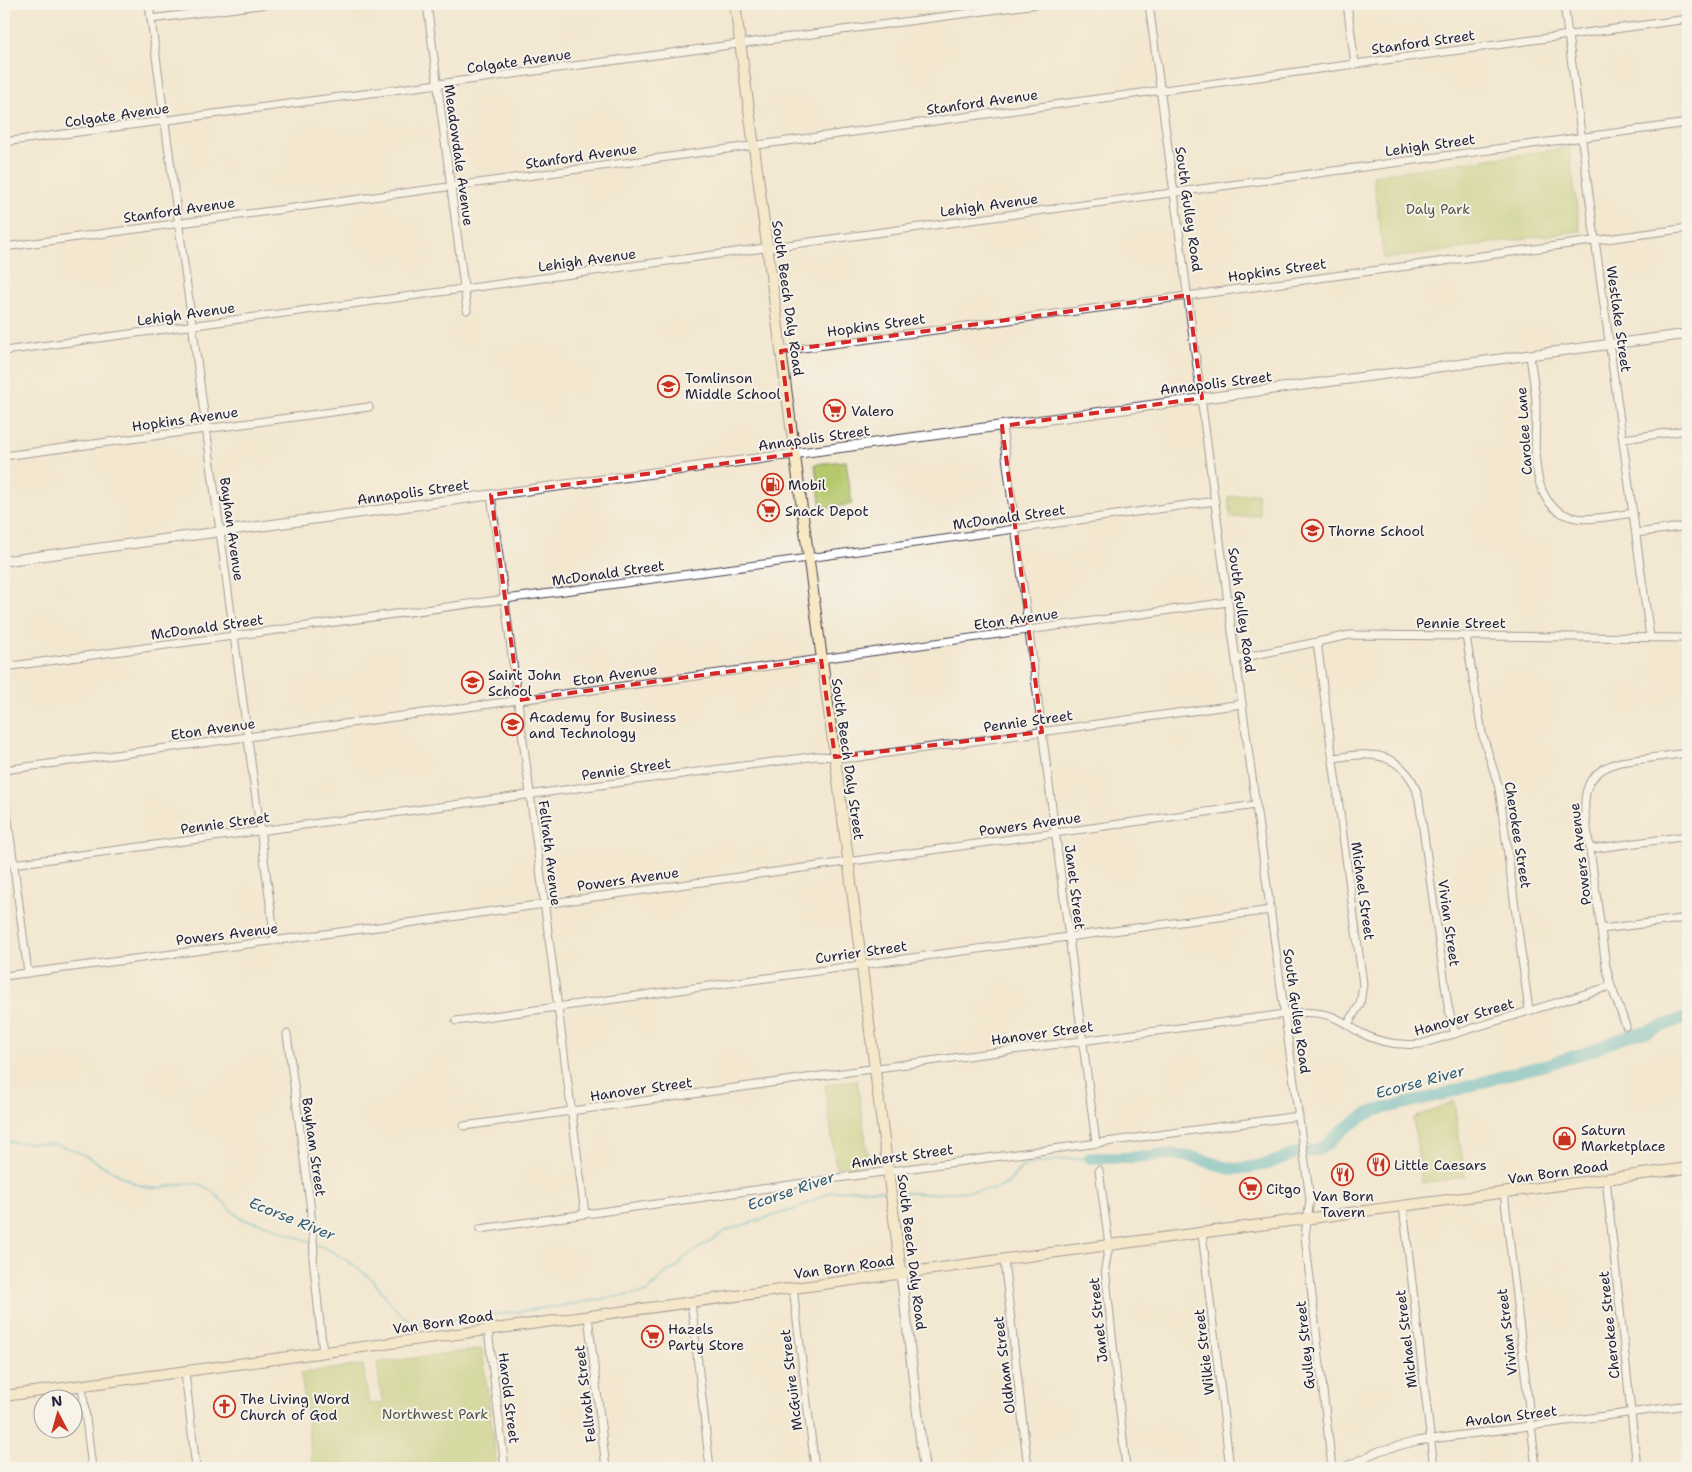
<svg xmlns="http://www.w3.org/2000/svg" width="1692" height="1472" viewBox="0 0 1692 1472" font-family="'Shantell Sans',sans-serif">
	<rect width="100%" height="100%" fill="#f7f3e8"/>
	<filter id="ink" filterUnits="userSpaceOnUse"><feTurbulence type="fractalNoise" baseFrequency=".02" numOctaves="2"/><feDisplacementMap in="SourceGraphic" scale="10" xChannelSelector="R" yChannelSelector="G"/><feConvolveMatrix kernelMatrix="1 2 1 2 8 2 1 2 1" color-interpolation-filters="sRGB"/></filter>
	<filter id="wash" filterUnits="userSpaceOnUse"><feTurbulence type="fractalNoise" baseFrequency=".0096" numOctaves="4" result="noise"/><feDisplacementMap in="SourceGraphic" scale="20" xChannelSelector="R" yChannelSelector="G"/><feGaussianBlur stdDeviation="1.12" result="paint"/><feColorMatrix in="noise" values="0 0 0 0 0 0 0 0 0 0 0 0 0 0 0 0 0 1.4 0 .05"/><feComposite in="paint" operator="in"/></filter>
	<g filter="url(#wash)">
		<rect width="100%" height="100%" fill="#f3e7d0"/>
		<g fill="#b5c86c" stroke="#6c7554">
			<path d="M1569 148 1580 231 1477 245 1468 248 1384 259 1373 175Z"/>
			<path d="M846 461 852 504 821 509 815 464Z"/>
			<path d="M1257 493 1260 515 1231 518 1228 497Z"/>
			<path d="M857 1080 869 1164 836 1168 825 1085Z"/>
			<path d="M1454 1101 1465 1177 1422 1183 1413 1118Z"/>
			<path d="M482 1349 497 1468H313L301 1373 363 1365 369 1404 382 1402 377 1363Z"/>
		</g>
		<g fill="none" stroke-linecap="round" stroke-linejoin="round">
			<g stroke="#44b1c1" stroke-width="2">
				<path d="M4 1141C27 1145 49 1140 71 1149 95 1158 127 1184 150 1188 165 1190 187 1179 202 1185 220 1193 227 1211 243 1219 252 1223 260 1222 269 1225 275 1227 280 1231 286 1233 294 1236 303 1239 311 1242"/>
				<path d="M894 1192 929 1194 997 1189 1008 1183 1019 1170 1025 1165 1066 1159 1090 1158"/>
				<path d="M316 1244C335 1252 353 1263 369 1277 386 1292 397 1322 423 1324L559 1306 647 1292 667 1272 676 1268 684 1258 727 1230 796 1209 831 1192 856 1189 886 1191"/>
			</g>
			<path stroke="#44b1c1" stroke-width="12" d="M1090 1158H1127L1170 1154 1197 1158 1227 1168 1235 1169 1251 1167 1267 1164 1296 1153 1318 1150 1330 1142 1341 1131 1365 1115 1374 1111 1440 1095 1513 1073 1546 1065 1596 1049 1629 1035 1643 1033 1688 1017"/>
		</g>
	</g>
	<g filter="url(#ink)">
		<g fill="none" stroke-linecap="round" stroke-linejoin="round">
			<defs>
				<g id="minor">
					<path d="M149 4 275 940"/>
					<path d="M427 4 467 310"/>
					<path d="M1149 4 1228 602 1310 1199 1305 1236 1332 1468"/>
					<path d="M1347 4 1355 64"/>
					<path d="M1564 4 1595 240 1650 637"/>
					<path d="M151 19 267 4"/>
					<path d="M4 142 1037 4"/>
					<path d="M4 247 1688 19"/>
					<path d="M4 351 1688 123"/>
					<path d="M781 351 1688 228"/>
					<path d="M1530 356C1532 371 1535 387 1536 402 1537 440 1524 508 1576 518 1590 521 1618 515 1633 513"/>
					<path d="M1002 426 1096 1143"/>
					<path d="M1623 439 1688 430"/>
					<path d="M4 456 369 407"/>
					<path d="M491 495 585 1214"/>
					<path d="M1636 533 1688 526"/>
					<path d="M1466 636 1482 733 1499 788 1529 1011"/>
					<path d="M1317 642 1363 984 1360 1004 1348 1024"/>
					<path d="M1236 659 1350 635 1688 638"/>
					<path d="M4 667 808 558 1215 501"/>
					<path d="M1333 758C1344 757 1356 754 1368 755 1395 755 1414 774 1419 800L1448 1006 1455 1034"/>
					<path d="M4 770 821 659 1228 602"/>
					<path d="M4 790 28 973"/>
					<path d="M1590 849 1688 836"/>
					<path d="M13 864 817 756 852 758 1242 704"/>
					<path d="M1602 929 1688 918"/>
					<path d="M4 976 393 925 1256 805"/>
					<path d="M456 1021 918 957 1271 910"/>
					<path d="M1626 1026 1611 986 1606 966 1585 813C1583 785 1592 770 1620 762L1688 753"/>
					<path d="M287 1034 310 1203 314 1251 313 1258 323 1353"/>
					<path d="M464 1126 892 1066 1285 1014C1299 1012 1313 1011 1327 1015 1340 1018 1350 1027 1361 1033 1380 1043 1401 1046 1421 1044L1611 986"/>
					<path d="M1099 1170 1109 1245 1105 1268 1126 1468"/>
					<path d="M1606 1179 1637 1468"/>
					<path d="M1504 1193 1536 1468"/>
					<path d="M1403 1206 1434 1468"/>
					<path d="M480 1229 838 1178 1299 1116"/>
					<path d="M1202 1233 1230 1468"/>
					<path d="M1004 1260 1028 1468"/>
					<path d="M793 1288 815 1468"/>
					<path d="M691 1302 710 1468"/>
					<path d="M588 1316 606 1468"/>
					<path d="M488 1330 505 1468"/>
					<path d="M185 1372 196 1468"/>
					<path d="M82 1386 92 1468"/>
					<path d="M1342 1468 1379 1451 1417 1441 1688 1405"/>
				</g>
				<g id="tertiary">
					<path d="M4 561 1191 400 1688 334"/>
					<path d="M901 1273 924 1468"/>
				</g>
				<g id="secondary">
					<path d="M735 4 835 757 901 1273"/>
					<path d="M4 1396 1109 1245 1688 1168"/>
				</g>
			</defs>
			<use href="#minor" stroke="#414051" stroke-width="9"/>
			<use href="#tertiary" stroke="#414051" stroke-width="11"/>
			<use href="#secondary" stroke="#414051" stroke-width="12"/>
			<use href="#minor" stroke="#fff" stroke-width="7"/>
			<use href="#tertiary" stroke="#fff" stroke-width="9"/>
			<use href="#secondary" stroke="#f8e8c3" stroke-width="10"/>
		</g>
	</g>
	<path d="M0 0H1692V1472H0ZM1188 295 1202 398 1002 426 1042 732 835 757 821 659 519 700 491 495 794 454 781 351Z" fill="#f3e7d0" fill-opacity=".55" fill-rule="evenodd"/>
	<path fill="none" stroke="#d62828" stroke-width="4" stroke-dasharray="10 6" stroke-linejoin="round" d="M1188 295 1202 398 1002 426 1042 732 835 757 821 659 519 700 491 495 794 454 781 351Z"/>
	<defs>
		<symbol id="school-ring" viewBox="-11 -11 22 22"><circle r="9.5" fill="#f7f3e8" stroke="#c8321e" stroke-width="1.5"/><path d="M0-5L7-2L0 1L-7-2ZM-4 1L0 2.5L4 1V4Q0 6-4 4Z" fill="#c8321e"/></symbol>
		<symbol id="supermarket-ring" viewBox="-11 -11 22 22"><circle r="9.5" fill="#f7f3e8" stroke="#c8321e" stroke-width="1.5"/><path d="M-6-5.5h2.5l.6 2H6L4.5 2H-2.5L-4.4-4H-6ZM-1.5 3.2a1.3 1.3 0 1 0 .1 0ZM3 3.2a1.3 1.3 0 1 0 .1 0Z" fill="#c8321e"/></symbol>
		<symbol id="fuel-ring" viewBox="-11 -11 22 22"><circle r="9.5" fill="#f7f3e8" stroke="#c8321e" stroke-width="1.5"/><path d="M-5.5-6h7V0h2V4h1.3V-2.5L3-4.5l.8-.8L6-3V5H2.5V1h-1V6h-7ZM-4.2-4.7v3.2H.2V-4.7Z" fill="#c8321e"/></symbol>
		<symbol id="shop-ring" viewBox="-11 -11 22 22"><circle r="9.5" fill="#f7f3e8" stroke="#c8321e" stroke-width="1.5"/><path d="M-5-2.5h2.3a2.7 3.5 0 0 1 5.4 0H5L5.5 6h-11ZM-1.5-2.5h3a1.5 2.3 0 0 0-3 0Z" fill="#c8321e"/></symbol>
		<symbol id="restaurant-ring" viewBox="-11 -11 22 22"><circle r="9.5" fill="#f7f3e8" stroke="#c8321e" stroke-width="1.5"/><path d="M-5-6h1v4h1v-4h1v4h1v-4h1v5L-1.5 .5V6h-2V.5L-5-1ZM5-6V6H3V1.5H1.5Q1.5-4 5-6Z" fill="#c8321e"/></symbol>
		<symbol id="church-ring" viewBox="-11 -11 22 22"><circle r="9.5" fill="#f7f3e8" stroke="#c8321e" stroke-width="1.5"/><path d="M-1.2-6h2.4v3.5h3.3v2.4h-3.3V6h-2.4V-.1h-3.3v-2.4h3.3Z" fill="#c8321e"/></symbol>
	</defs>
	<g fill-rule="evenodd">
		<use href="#school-ring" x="656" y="374" width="25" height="25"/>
		<use href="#supermarket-ring" x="822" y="398" width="25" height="25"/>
		<use href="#fuel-ring" x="760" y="472" width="25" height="25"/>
		<use href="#supermarket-ring" x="756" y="498" width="25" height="25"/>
		<use href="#school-ring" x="1300" y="518" width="25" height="25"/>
		<use href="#school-ring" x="460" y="670" width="25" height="25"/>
		<use href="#school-ring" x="500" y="712" width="25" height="25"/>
		<use href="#shop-ring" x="1552" y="1126" width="25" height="25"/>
		<use href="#restaurant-ring" x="1366" y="1152" width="25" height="25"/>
		<use href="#restaurant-ring" x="1330" y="1162" width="25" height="25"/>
		<use href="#supermarket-ring" x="1238" y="1176" width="25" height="25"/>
		<use href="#supermarket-ring" x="640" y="1324" width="25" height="25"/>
		<use href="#church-ring" x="212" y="1394" width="25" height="25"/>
	</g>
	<g text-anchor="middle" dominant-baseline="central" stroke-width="4" stroke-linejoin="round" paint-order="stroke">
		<g font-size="14" fill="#22223b" stroke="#f7f3e8">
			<text transform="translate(1423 42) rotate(-8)">Stanford Street</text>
			<text transform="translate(519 61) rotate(-8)">Colgate Avenue</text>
			<text transform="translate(982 102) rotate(-8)">Stanford Avenue</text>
			<text transform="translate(117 115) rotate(-8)">Colgate Avenue</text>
			<text transform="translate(1430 145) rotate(-8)">Lehigh Street</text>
			<text transform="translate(459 155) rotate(82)">Meadowdale Avenue</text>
			<text transform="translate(581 156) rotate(-8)">Stanford Avenue</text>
			<text transform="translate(989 205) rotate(-8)">Lehigh Avenue</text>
			<text transform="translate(1189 209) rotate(82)">South Gulley Road</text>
			<text transform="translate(179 210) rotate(-8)">Stanford Avenue</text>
			<text transform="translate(587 260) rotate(-8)">Lehigh Avenue</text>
			<text transform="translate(1277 270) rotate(-8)">Hopkins Street</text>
			<text transform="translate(788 298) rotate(82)">South Beech Daly Road</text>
			<text transform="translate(186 314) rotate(-8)">Lehigh Avenue</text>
			<text transform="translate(1619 319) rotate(82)">Westlake Street</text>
			<text transform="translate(876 325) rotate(-8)">Hopkins Street</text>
			<text transform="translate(1216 383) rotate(-7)">Annapolis Street</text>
			<text transform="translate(185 419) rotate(-8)">Hopkins Avenue</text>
			<text transform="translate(1524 431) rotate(-94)">Carolee Lane</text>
			<text transform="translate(814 438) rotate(-8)">Annapolis Street</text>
			<text transform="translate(413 492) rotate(-8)">Annapolis Street</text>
			<text transform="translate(1009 517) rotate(-8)">McDonald Street</text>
			<text transform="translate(232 529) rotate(82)">Bayhan Avenue</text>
			<text transform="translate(608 573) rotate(-8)">McDonald Street</text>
			<text transform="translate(1242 610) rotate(82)">South Gulley Road</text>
			<text transform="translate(1016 619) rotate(-8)">Eton Avenue</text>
			<text x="1461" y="623">Pennie Street</text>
			<text transform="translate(207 627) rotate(-8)">McDonald Street</text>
			<text transform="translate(615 675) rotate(-8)">Eton Avenue</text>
			<text transform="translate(1028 721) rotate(-8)">Pennie Street</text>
			<text transform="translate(213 729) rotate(-8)">Eton Avenue</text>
			<text transform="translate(848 759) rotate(82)">South Beech Daly Street</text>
			<text transform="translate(626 769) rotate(-8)">Pennie Street</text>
			<text transform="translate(225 823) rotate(-8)">Pennie Street</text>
			<text transform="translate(1030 824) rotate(-8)">Powers Avenue</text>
			<text transform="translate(1518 835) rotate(81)">Cherokee Street</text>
			<text transform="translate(550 853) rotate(83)">Fellrath Avenue</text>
			<text transform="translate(1580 854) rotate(-97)">Powers Avenue</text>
			<text transform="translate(628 879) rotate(-8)">Powers Avenue</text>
			<text transform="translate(1075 887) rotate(83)">Janet Street</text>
			<text transform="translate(1363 891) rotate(82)">Michael Street</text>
			<text transform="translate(1449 923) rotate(82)">Vivian Street</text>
			<text transform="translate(227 934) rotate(-7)">Powers Avenue</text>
			<text transform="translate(861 952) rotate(-8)">Currier Street</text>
			<text transform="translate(1297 1011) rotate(82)">South Gulley Road</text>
			<text transform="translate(1464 1017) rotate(-16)">Hanover Street</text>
			<text transform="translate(1042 1033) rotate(-8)">Hanover Street</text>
			<text transform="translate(641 1089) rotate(-8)">Hanover Street</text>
			<text transform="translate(314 1147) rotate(82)">Bayham Street</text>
			<text transform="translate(902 1156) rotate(-8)">Amherst Street</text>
			<text transform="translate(1558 1172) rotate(-8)">Van Born Road</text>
			<text transform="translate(912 1252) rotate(83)">South Beech Daly Road</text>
			<text transform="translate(844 1267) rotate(-8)">Van Born Road</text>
			<text transform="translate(1098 1320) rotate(-96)">Janet Street</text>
			<text transform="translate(443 1322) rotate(-8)">Van Born Road</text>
			<text transform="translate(1609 1325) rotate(-96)">Cherokee Street</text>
			<text transform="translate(1507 1332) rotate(-97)">Vivian Street</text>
			<text transform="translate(1406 1339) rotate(-97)">Michael Street</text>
			<text transform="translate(1305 1345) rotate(-96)">Gulley Street</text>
			<text transform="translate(1204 1352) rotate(-97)">Wilkie Street</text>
			<text transform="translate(1004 1365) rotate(-97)">Oldham Street</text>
			<text transform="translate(791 1380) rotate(-97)">McGuire Street</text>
			<text transform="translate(585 1394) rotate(-97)">Fellrath Street</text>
			<text transform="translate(509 1398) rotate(83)">Harold Street</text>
			<text transform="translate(1511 1416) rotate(-7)">Avalon Street</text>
		</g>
		<g font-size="14" fill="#4e544a" stroke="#f7f3e8">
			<text x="1438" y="209">Daly Park</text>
			<text x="435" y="1414">Northwest Park</text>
		</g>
		<g font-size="14" fill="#22223b" stroke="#f7f3e8" text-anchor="start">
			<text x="685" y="378">Tomlinson<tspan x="685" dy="16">Middle School</tspan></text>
			<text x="851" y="411">Valero</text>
			<text x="788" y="485">Mobil</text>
			<text x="785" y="511">Snack Depot</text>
			<text x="1328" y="531">Thorne School</text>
			<text x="488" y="675">Saint John<tspan x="488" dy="16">School</tspan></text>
			<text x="529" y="717">Academy for Business<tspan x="529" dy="16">and Technology</tspan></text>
			<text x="1581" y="1130">Saturn<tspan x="1581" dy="16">Marketplace</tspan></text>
			<text x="1394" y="1165">Little Caesars</text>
			<text x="1266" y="1189">Citgo</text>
			<text x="1343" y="1196" text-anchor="middle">Van Born<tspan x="1343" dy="16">Tavern</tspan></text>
			<text x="668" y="1329">Hazels<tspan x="668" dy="16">Party Store</tspan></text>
			<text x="240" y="1399">The Living Word<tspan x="240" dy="16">Church of God</tspan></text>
		</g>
		<g font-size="15" font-style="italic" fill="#305b71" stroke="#f7f3e8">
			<text transform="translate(1420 1082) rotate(-15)">Ecorse River</text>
			<text transform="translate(791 1191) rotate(-19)">Ecorse River</text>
			<text transform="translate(292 1219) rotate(22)">Ecorse River</text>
		</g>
	</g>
	<rect width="1692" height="1472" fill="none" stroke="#f7f3e8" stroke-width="20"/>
	<g transform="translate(58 1414) rotate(354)"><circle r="24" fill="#f7f3e8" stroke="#a29fa3"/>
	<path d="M0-4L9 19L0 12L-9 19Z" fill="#c8321e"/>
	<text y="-8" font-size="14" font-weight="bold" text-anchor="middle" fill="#22223b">N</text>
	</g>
</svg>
